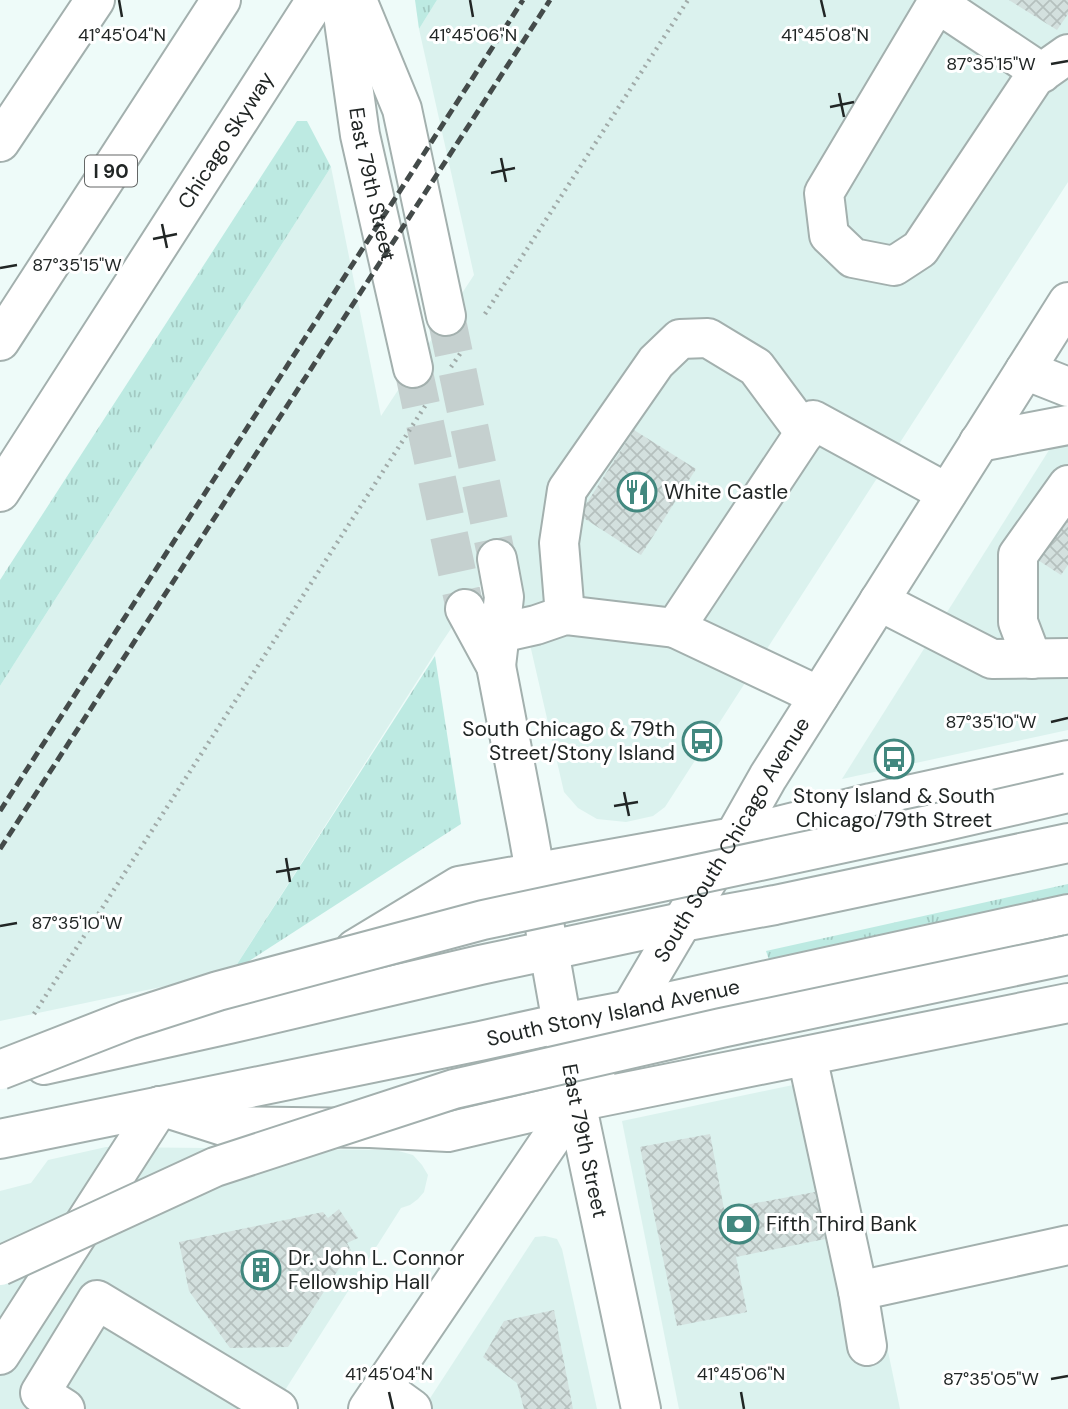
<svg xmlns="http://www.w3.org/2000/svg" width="1068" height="1409" viewBox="0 0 1068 1409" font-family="'DM Sans',sans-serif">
	<defs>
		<pattern id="grass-tufts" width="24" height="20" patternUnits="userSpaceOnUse" patternTransform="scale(1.75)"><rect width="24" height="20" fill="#bdeae2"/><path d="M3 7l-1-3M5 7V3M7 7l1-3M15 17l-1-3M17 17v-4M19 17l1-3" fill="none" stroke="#a2c9c2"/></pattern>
		<pattern id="building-cross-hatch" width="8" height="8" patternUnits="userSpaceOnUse" patternTransform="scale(1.75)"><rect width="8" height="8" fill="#d3e0de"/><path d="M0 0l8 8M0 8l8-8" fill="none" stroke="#b5c0be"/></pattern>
	</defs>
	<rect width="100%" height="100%" fill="#eefbf9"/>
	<g fill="#dbf2ee">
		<path d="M437 0H1068V182L665 807 653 816 626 822 597 819 578 808 564 792 507 545 440 645 232 972 0 1021V686L331 167 381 416 474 275 419 29Z"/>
		<path d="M1068 420V730L842 779Z"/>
		<path d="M831 1077 900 1409H679L622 1121Z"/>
		<path d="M106 1147 395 1150 413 1155 422 1165 428 1175 424 1192 418 1199 410 1205 401 1208 273 1409H0V1191L31 1183 48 1160Z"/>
		<path d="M545 1236 557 1239 562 1249 597 1409H423L535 1237Z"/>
	</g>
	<g fill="url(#grass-tufts)">
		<path d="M415 0H437L419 29Z"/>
		<path d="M297 121H307L331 167 0 686V580Z"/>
		<path d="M435 656 461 824 232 972Z"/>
		<path d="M1068 884V903L771 966 766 951Z"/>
	</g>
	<g fill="url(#building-cross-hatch)">
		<path d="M1009 0H1068V14L1057 30Z"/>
		<path d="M634 430 696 469 641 555 579 515Z"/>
		<path d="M1068 500V565L1061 575 1027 553Z"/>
		<path d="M710 1134 724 1209 815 1192 825 1239 736 1257 747 1312 677 1326 640 1147Z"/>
		<path d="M339 1209 358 1238 347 1243 351 1250 288 1347 230 1348 189 1291 179 1242 323 1212 328 1218Z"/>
		<path d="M554 1310 573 1409H524L517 1383 483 1357 504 1321Z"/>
	</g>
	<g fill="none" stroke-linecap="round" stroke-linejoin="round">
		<g stroke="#c5d0cf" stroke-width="38" stroke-dasharray="38 19" stroke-linecap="butt">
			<path d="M446 316 497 559"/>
			<path d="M413 368 465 609"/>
		</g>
		<defs>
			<g id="minor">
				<path d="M1042 73 937 3 824 193 829 235 853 258 894 266 920 249 1034 78 1068 54"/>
				<path d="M0 142 95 0"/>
				<path d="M1025 370 1068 387"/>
				<path d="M979 442 1068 425"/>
				<path d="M879 601 992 659 1068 658"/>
				<path d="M565 615 559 543 567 490 656 362 680 339 708 338 756 367 805 433"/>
				<path d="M675 628 819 696"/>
				<path d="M500 633 536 625 565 615 675 628 813 420 947 493"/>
				<path d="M1032 659 1018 622V555L1068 485"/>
				<path d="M807 1056 858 1291 867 1346"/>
				<path d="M858 1291 1068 1245"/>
				<path d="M0 1355 160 1106"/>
				<path d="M383 1388 412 1409"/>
				<path d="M65 1409 40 1393 97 1300 278 1409"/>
			</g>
			<g id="major">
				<path id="s1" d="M341 0 360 135 413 368"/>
				<path d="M357 0 402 109 446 316"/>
				<path id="s2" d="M465 609 496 666 527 827 576 1102 641 1409"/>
				<path d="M496 666 504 597 497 559"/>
				<path d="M355 949 459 886 734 837 871 803 1068 760"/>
				<path d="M160 1106 223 1126 370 1128 448 1132 576 1102 1068 1003"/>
				<path id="s3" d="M368 1409 576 1102 682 922 734 837 768 777 1068 302"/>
			</g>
			<g id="highway">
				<path d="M0 341 221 0"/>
				<path id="s4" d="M0 492 316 0"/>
				<path d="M44 1065 229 1024 480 965 682 922 775 905 1068 843"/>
				<path id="s5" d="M0 1139 480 1041 562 1023 631 1010 1068 914"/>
			</g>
		</defs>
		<use href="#minor" stroke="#a3b0ae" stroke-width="42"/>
		<use href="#major" stroke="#a3b0ae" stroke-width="42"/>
		<use href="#highway" stroke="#a3b0ae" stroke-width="42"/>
		<g stroke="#a1aba9" stroke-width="4.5" stroke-dasharray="2 5" stroke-linecap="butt">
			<path d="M485 314 688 0"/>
			<path d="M451 367 462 351"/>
			<path d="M34 1014 427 403"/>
		</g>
		<use href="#minor" stroke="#fff" stroke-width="38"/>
		<use href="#major" stroke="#fff" stroke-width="38"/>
		<use href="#highway" stroke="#fff" stroke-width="38"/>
		<g stroke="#444b4a" stroke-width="5" stroke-dasharray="10 5" stroke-linecap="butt">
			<path d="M0 811 523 0"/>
			<path d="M0 849 550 0"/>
		</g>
		<defs>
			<g id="highway-bridge">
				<path d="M0 1070 128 1020 218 991 483 920 933 824 1068 793"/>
				<path d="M0 1266 215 1167 454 1089 721 1028 1068 955"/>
			</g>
		</defs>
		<use href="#highway-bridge" stroke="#a3b0ae" stroke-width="42" stroke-linecap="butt"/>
		<use href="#highway-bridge" stroke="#fff" stroke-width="38"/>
	</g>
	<path fill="none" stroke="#212625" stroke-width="2.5" d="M119 0 122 17M470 0 473 17M821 0 825 17M1051 64 1068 61M839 93 844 117M830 107 854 102M501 158 506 182M491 173 515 168M162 224 167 248M153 239 177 234M0 268 17 265M1051 722 1068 718M624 792 629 816M614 806 638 802M286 858 290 882M276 872 300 868M0 926 17 923M1051 1379 1068 1376M389 1392 393 1409M741 1392 744 1409"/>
	<defs>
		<symbol id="restaurant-ring" viewBox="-11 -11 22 22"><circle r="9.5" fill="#fff" stroke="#42887f" stroke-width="1.5"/><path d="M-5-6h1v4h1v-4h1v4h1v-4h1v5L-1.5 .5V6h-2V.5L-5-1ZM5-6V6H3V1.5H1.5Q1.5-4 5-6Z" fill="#42887f"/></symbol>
		<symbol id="bus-ring" viewBox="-11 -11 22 22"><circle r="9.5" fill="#fff" stroke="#42887f" stroke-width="1.5"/><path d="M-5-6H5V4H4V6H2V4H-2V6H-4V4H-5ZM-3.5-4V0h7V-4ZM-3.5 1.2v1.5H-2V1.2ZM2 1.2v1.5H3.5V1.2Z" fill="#42887f"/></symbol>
		<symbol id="bank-ring" viewBox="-11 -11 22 22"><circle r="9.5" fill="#fff" stroke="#42887f" stroke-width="1.5"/><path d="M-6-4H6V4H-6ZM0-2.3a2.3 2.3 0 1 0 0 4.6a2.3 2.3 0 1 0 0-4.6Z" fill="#42887f"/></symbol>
		<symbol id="building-ring" viewBox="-11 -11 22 22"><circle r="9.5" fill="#fff" stroke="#42887f" stroke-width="1.5"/><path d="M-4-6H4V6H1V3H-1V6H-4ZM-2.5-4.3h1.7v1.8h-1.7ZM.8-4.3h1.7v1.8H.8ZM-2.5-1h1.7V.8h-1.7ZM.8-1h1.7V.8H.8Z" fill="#42887f"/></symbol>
	</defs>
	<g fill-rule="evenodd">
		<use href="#restaurant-ring" x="615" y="470" width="44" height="44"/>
		<use href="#bus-ring" x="680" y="719" width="44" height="44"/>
		<use href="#bus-ring" x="872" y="737" width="44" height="44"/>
		<use href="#bank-ring" x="717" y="1202" width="44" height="44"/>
		<use href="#building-ring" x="239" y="1248" width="44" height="44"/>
	</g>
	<g text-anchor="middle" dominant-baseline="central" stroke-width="6" stroke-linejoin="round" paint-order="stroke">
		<rect fill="#fff" stroke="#646766" stroke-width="2" x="85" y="155.5" width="52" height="31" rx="5"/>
		<g font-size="19" font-weight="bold" fill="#212625">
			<text x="111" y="171">I 90</text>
		</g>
		<g font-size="21" fill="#212625" stroke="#fff">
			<text stroke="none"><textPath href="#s4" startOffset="418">Chicago Skyway</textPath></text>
			<text stroke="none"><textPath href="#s1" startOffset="187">East 79th Street</textPath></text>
			<text stroke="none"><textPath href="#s3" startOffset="676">South South Chicago Avenue</textPath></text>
			<text stroke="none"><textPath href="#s5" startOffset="626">South Stony Island Avenue</textPath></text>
			<text stroke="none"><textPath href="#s2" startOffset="548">East 79th Street</textPath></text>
		</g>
		<g font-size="21" fill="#212625" stroke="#fff" text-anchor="start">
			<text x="664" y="492">White Castle</text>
			<text x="675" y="729" text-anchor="end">South Chicago &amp; 79th<tspan x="675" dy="24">Street/Stony Island</tspan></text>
			<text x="894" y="796" text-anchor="middle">Stony Island &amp; South<tspan x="894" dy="24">Chicago/79th Street</tspan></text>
			<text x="766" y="1224">Fifth Third Bank</text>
			<text x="288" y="1258">Dr. John L. Connor<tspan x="288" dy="24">Fellowship Hall</tspan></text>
		</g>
	</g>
	<g font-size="18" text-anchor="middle" fill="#212625" stroke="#fff" stroke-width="6" stroke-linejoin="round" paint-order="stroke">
		<text x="122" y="41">41°45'04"N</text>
		<text x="473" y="41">41°45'06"N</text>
		<text x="825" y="41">41°45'08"N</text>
		<text x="991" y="70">87°35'15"W</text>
		<text x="77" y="271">87°35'15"W</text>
		<text x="991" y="728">87°35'10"W</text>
		<text x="77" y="929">87°35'10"W</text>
		<text x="389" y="1380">41°45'04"N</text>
		<text x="741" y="1380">41°45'06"N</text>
		<text x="991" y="1385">87°35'05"W</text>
	</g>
</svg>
